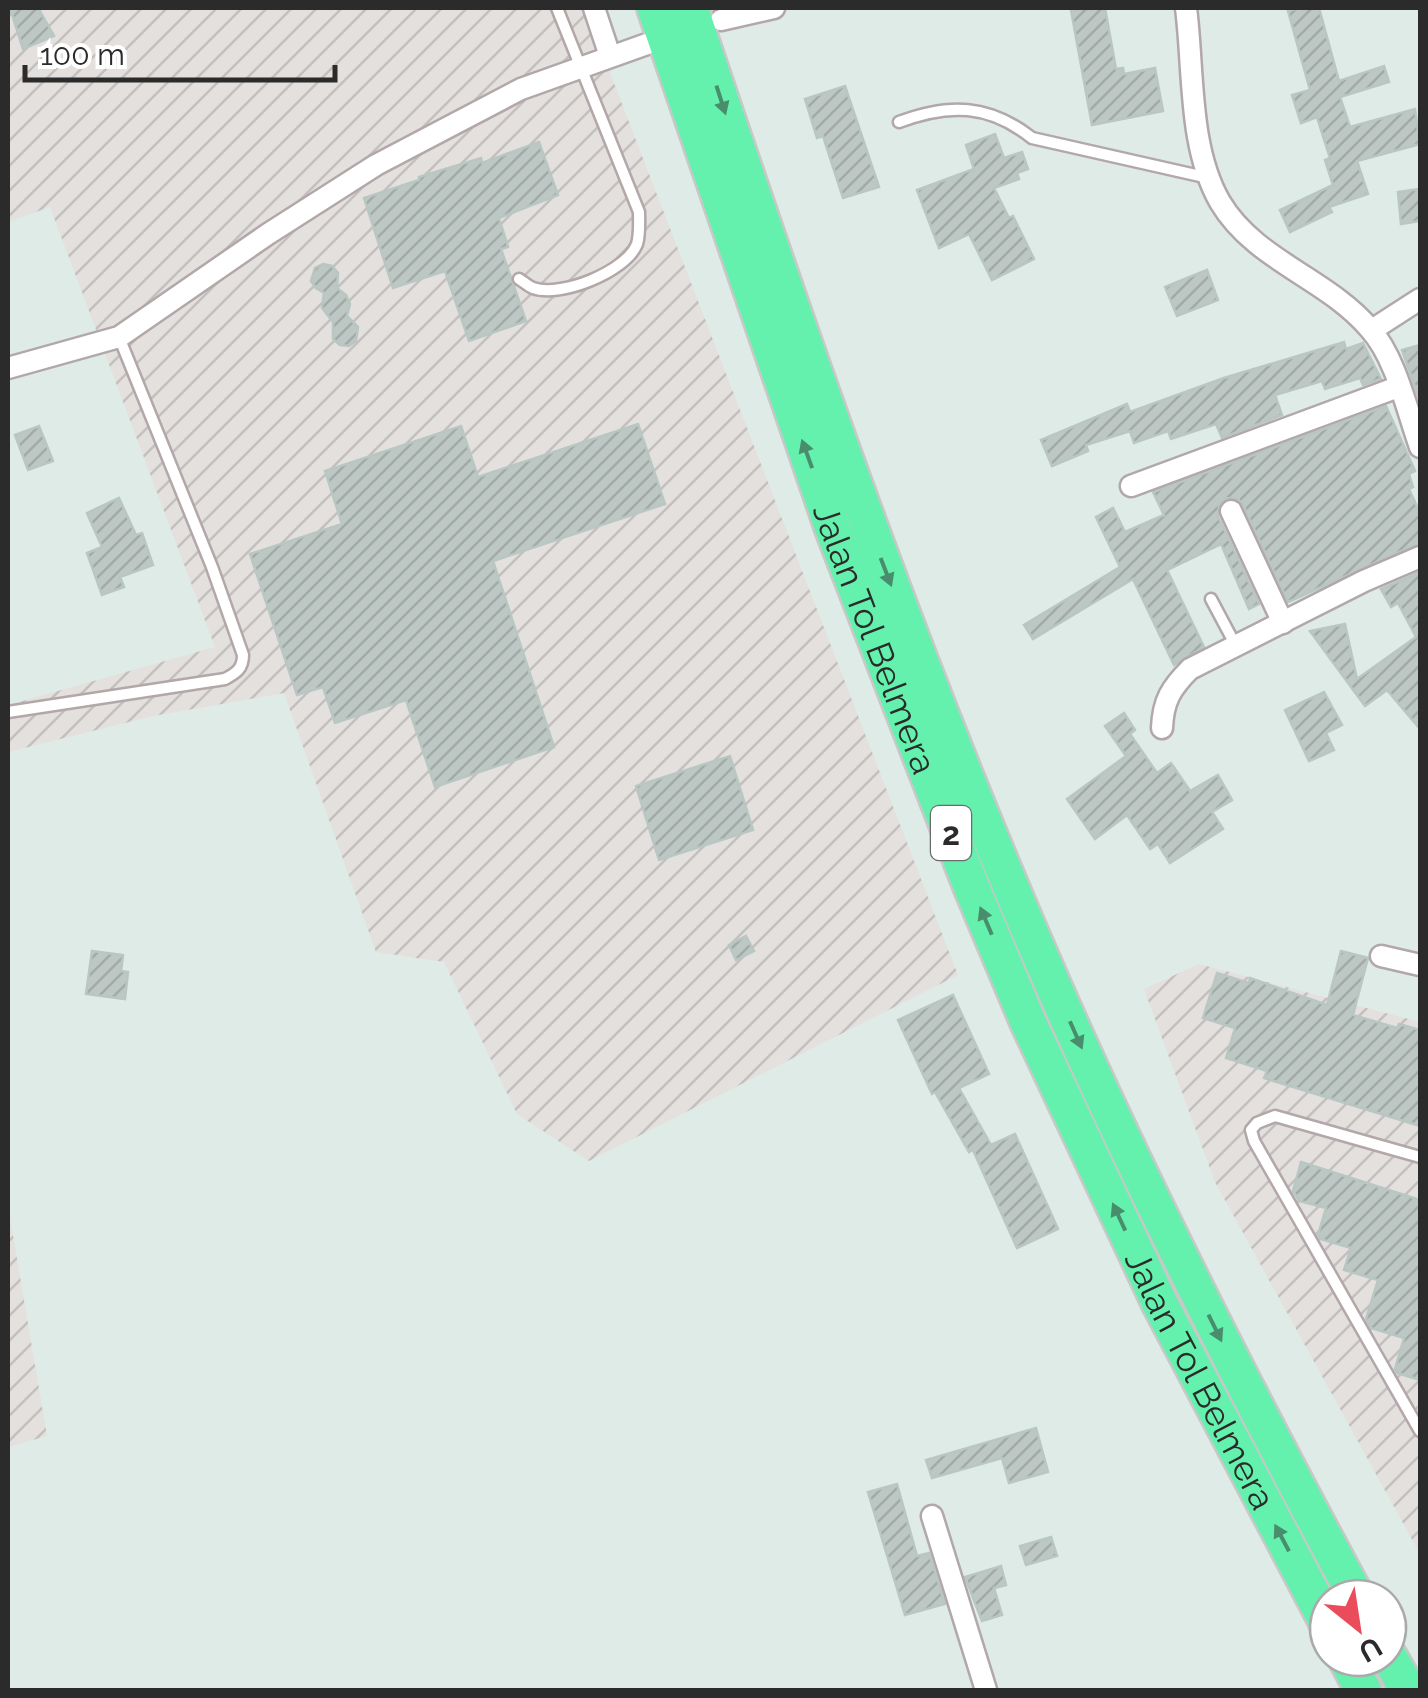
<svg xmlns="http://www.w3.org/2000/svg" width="1428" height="1698" viewBox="0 0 1428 1698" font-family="Raleway,sans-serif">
	<defs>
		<pattern id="industrial-furrows" width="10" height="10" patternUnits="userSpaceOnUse" patternTransform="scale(2.5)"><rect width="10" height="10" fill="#e4e0de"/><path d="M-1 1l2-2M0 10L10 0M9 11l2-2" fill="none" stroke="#c4c0bf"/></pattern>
		<pattern id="building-hatch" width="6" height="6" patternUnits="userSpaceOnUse" patternTransform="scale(2.5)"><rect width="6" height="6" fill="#bdc7c4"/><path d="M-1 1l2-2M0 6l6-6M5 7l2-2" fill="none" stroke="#a3aba9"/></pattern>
	</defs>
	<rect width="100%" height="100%" fill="#deebe7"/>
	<g fill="url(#industrial-furrows)">
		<path d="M8 8H585L958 975 589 1161 517 1114 444 962 376 952 284 693 153 716 8 752V705L215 647 50 207 8 222Z"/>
		<path d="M1199 964 1420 1022V1554L1215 1182 1144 989Z"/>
		<path d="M8 1206 47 1436 8 1447Z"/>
	</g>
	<g fill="url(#building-hatch)" stroke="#b8c7c3" stroke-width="2.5">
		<path d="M10 8H38L54 36 23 49Z"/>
		<path d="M1086 8H1105L1116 69 1123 68 1124 74 1155 68 1163 111 1092 125 1071 10Z"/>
		<path d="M1300 8H1319L1339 81 1384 66 1389 82 1340 97 1350 127 1415 109 1420 144 1357 161 1368 194 1329 207 1332 212 1290 232 1280 210 1333 185 1325 160 1330 158 1317 117 1301 123 1292 95 1310 90 1288 11Z"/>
		<path d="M845 86 879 187 843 198 823 136 817 138 805 99Z"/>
		<path d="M995 134 1004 158 1022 152 1028 169 1017 173 1019 179 994 188 1009 218 1013 216 1034 259 992 280 969 234 939 248 917 190 974 169 966 145Z"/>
		<path d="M539 142 558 195 499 218 508 247 501 249 526 321 469 341 445 271 393 288 364 198 419 180V177L481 158 482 163Z"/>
		<path d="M1420 189V221L1401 224 1398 192Z"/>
		<path d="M323 264 332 266 338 273 337 288 346 295 350 304 347 316 358 327 356 341 349 346 340 345 333 339V322L322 308 324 293 316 288 311 281 315 268Z"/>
		<path d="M1207 270 1218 300 1177 316 1165 287Z"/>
		<path d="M1344 342 1346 349 1363 343 1381 379 1363 385 1360 378 1325 389 1322 381 1275 395 1282 415 1222 438 1216 424 1171 439 1168 431 1134 443 1130 431 1086 445 1088 451 1052 466 1041 440 1127 404 1130 412 1224 378Z"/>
		<path d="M1420 345V401L1402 350Z"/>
		<path d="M1386 406 1415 471 1409 474 1413 487 1409 489 1420 513V543L1288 602 1243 505 1238 499 1226 498 1219 504 1218 516 1259 604 1249 609 1221 544 1167 570 1204 647 1174 665 1133 579 1033 639 1024 625 1120 567 1096 517 1113 508 1125 532 1164 515 1153 492Z"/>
		<path d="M638 424 665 504 493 561 554 747 435 787 406 700 335 723 323 687 297 695 250 554 342 524 325 471 461 426 478 477Z"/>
		<path d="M39 426 53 461 28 470 15 435Z"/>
		<path d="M119 498 136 535 142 533 153 565 120 577 124 587 102 595 87 553 102 547 87 513Z"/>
		<path d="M1420 572V729L1387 690 1365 706 1310 631 1345 624 1357 679 1416 637 1398 603 1391 607 1381 589Z"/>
		<path d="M1324 692 1342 725 1326 733 1334 750 1309 761 1285 710Z"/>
		<path d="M1124 713 1135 730 1130 734 1157 773 1171 763 1190 791 1218 775 1232 800 1212 812 1223 829 1170 863 1158 844 1150 849 1127 815 1095 839 1067 799 1126 756 1105 726Z"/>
		<path d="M730 756 753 830 659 860 636 786Z"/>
		<path d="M746 936 754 951 736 960 729 945Z"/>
		<path d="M92 951 123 955 121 971 128 972 125 999 86 994Z"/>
		<path d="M1341 951 1368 958 1353 1015 1397 1028 1399 1024 1420 1030V1126L1264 1078 1267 1071 1226 1058 1235 1028 1203 1018 1217 973 1249 983 1250 978 1327 1005Z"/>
		<path d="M953 995 989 1074 959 1088 991 1145 1015 1134 1058 1229 1017 1248 973 1150 969 1152 935 1092 932 1094 898 1020Z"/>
		<path d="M1301 1162 1420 1200V1380L1397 1373 1395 1369 1404 1338 1371 1328 1366 1319 1378 1280 1344 1270 1351 1248 1320 1239 1318 1235 1326 1208 1299 1201 1293 1191Z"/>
		<path d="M1036 1428 1048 1472 1009 1483 1002 1458 932 1478 926 1460Z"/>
		<path d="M897 1484 917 1556 929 1553 945 1604 905 1615 868 1492Z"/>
		<path d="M1051 1537 1057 1556 1026 1565 1020 1546Z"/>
		<path d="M1001 1566 1006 1585 994 1588 1002 1615 982 1621 965 1577Z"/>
	</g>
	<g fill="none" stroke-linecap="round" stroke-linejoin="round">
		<defs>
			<g id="service">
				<path d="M899 122C949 103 989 104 1032 138L1209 178"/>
				<path d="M519 279C524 282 528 286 533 288 560 298 626 272 637 244 640 234 639 222 639 212L557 8"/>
				<path d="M1211 599 1236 646"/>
				<path d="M8 712 225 679C236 673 243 669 243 655L212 567 119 337"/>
				<path d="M1420 1157 1275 1116 1257 1123 1251 1130 1254 1141 1420 1431"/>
			</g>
			<g id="minor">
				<path d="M594 8 610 56"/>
				<path d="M1186 8C1194 70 1188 146 1220 202 1255 261 1327 278 1370 329 1396 358 1407 411 1420 447"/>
				<path d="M721 20 774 8"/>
				<path d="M1372 330 1420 299"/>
				<path d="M8 368 119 337 268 234 376 165 521 89 647 44"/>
				<path d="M1131 486 1398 387"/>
				<path d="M1231 511 1283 623"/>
				<path d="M1162 728C1163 701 1171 688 1190 669L1364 581 1420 557"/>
				<path d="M1381 956 1420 965"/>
				<path d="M932 1516 986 1690"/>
			</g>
			<g id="motorway">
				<path id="s1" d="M655 8 833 529 971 886 1028 1022 1160 1304 1328 1624"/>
				<path d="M690 8C806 356 926 704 1077 1039 1163 1229 1258 1415 1357 1598"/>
				<path d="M1388 1655 1408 1690"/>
				<path d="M1346 1658 1363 1690"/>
			</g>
		</defs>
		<use href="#service" stroke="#b2a7a9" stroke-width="15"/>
		<use href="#minor" stroke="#b2a7a9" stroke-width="25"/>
		<use href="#motorway" stroke="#c8c8c8" stroke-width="40"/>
		<use href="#service" stroke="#fff" stroke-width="10"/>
		<use href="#minor" stroke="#fff" stroke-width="20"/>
		<use href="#motorway" stroke="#64f1ad" stroke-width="35"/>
	</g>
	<defs><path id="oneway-solid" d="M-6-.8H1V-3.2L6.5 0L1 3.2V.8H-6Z" transform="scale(2.5)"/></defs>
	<g fill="#488e6c">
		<use href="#oneway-solid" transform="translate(721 100) rotate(72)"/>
		<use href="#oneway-solid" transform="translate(807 454) rotate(-110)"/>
		<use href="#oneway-solid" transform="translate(886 572) rotate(69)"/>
		<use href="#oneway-solid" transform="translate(986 921) rotate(-113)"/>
		<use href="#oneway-solid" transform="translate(1076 1035) rotate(66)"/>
		<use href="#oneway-solid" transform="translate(1119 1217) rotate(-115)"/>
		<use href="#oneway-solid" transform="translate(1215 1328) rotate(64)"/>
		<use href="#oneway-solid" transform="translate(1282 1538) rotate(-118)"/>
	</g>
	<g text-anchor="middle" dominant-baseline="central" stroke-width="10" stroke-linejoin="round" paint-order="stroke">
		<rect fill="#fff" stroke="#6b6b6b" stroke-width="2.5" x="931" y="806" width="40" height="54" rx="8"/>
		<g font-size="32" font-weight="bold" fill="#2b2b2b">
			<text x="951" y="833">2</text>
		</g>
		<g font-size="35" fill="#2b2b2b" stroke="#fff">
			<text stroke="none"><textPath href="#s1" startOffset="668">Jalan Tol Belmera</textPath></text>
			<text stroke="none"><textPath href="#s1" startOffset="1478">Jalan Tol Belmera</textPath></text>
		</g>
	</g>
	<rect width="1428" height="1698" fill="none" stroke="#2b2b2b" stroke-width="20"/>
	<g transform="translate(1358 1628) rotate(150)"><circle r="48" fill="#ffffff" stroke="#aaaaaa" stroke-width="2.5"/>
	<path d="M0-8L18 38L0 25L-18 38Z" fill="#eb4c5b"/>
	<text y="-15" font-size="28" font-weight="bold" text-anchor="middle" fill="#2b2b2b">U</text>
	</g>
	<path d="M25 65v15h310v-15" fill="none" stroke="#2b2b2b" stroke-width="5"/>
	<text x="40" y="65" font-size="30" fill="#2b2b2b" stroke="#ffffff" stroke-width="8" paint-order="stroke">100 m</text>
</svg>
